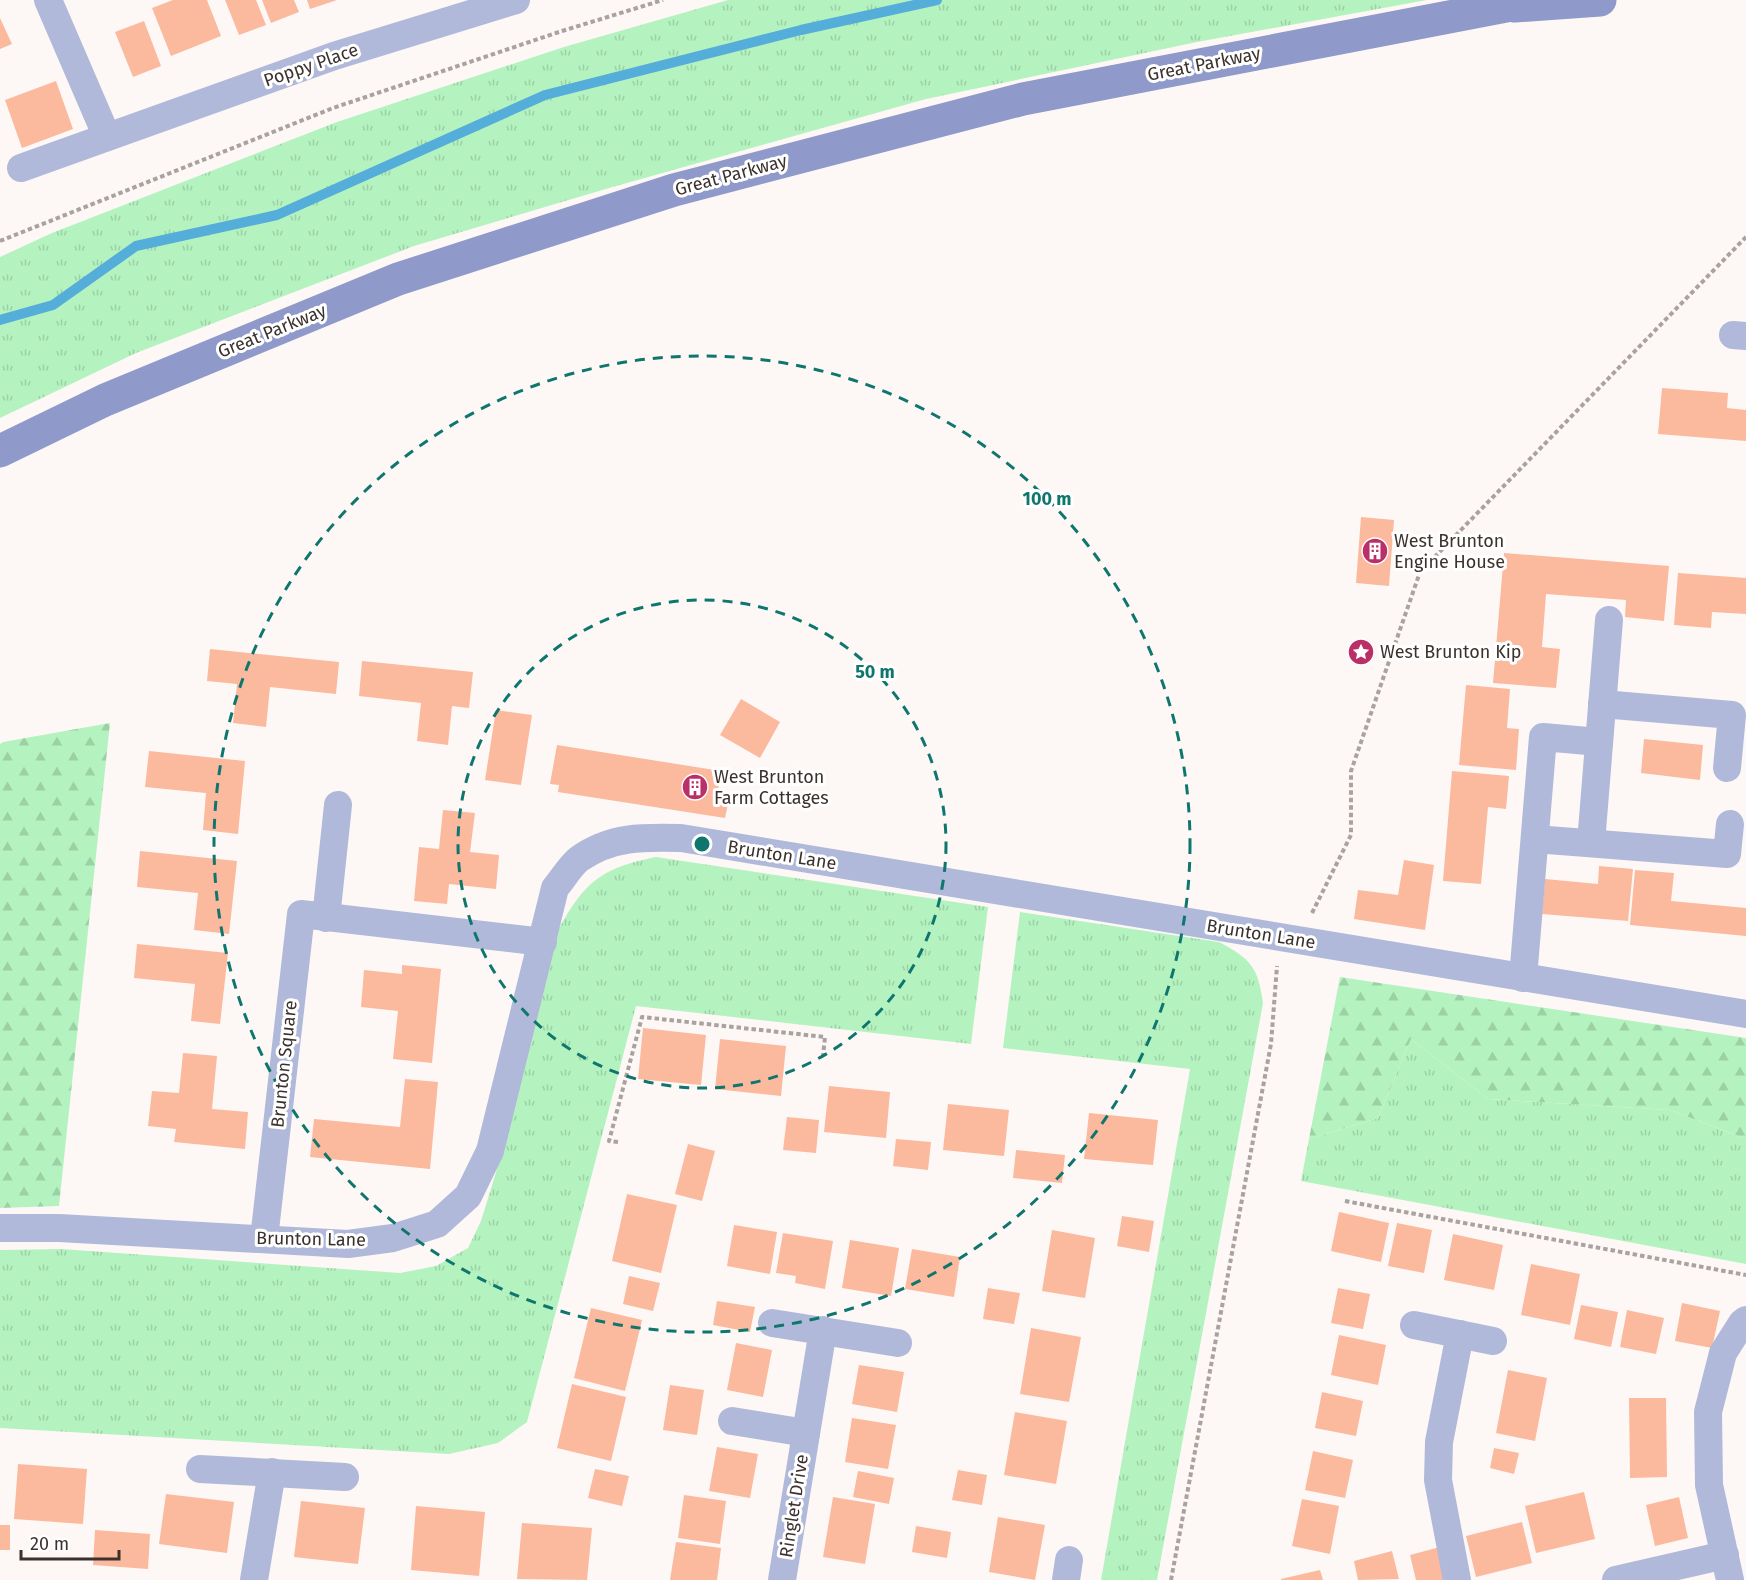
<svg xmlns="http://www.w3.org/2000/svg" width="1746" height="1580" viewBox="0 0 1746 1580" font-family="'Fira Sans',sans-serif">
	<defs>
		<pattern id="grass-tufts" width="24" height="20" patternUnits="userSpaceOnUse" patternTransform="scale(1.5)"><rect width="24" height="20" fill="#b4f3c0"/><path d="M3 7l-1-3M5 7V3M7 7l1-3M15 17l-1-3M17 17v-4M19 17l1-3" fill="none" stroke="#9cd1a5"/></pattern>
		<pattern id="forest-firs" width="22" height="20" patternUnits="userSpaceOnUse" patternTransform="scale(1.5)"><rect width="22" height="20" fill="#b4f3c0"/><path d="M5 1l3.5 6h-7zM16 11l3.5 6h-7z" fill="#9cd1a5"/></pattern>
	</defs>
	<rect width="100%" height="100%" fill="#fdf8f6"/>
	<g fill="url(#grass-tufts)">
		<path d="M728 0H1427L1197 42 926 99 609 188 414 246 136 353 0 418V257L52 233 337 122 564 47Z"/>
		<path d="M656 857 988 907 971 1044 636 1006 527 1422 498 1443 449 1454 0 1428V1250L61 1249 400 1273 436 1266 468 1248 481 1221 509 1130 556 934C583 884 599 868 656 857Z"/>
		<path d="M1020 912 1219 942C1251 959 1258 967 1263 1003L1157 1580H1101L1190 1069 1003 1048Z"/>
		<path d="M1411 1039 1488 1099 1670 1110 1746 1139V1264L1301 1181 1309 1139 1378 1118Z"/>
	</g>
	<g fill="url(#forest-firs)">
		<path d="M110 723 59 1206 0 1208V744L3 742Z"/>
		<path d="M1340 977 1746 1038V1139L1670 1110 1488 1099 1411 1039 1378 1118 1309 1139Z"/>
	</g>
	<g fill="none" stroke-linecap="round" stroke-linejoin="round">
		<path stroke="#55adda" stroke-width="10" d="M0 320 53 305 136 246 277 215 545 95 801 30 937 0"/>
	</g>
	<g fill="#fbb99e">
		<path d="M173 0H207L221 36 171 56 152 8Z"/>
		<path d="M225 0H256L266 25 239 35Z"/>
		<path d="M262 0H294L299 12 271 23Z"/>
		<path d="M307 0H337L310 9Z"/>
		<path d="M0 18 12 44 0 49Z"/>
		<path d="M144 21 161 66 133 77 115 32Z"/>
		<path d="M56 81 73 129 22 148 5 100Z"/>
		<path d="M1662 388 1728 393 1727 408 1746 410V441L1658 434Z"/>
		<path d="M1361 517 1394 520 1389 586 1356 583Z"/>
		<path d="M1504 553 1669 566 1664 621 1625 617 1626 600 1546 594 1542 647 1560 649 1556 688 1493 683Z"/>
		<path d="M1678 573 1746 578V614L1712 612 1711 628 1674 625Z"/>
		<path d="M210 649 339 662 336 694 270 687 266 727 233 723 237 684 207 681Z"/>
		<path d="M362 661 473 672 469 708 452 706 448 745 417 741 421 703 359 696Z"/>
		<path d="M1466 685 1510 689 1507 728 1519 729 1516 770 1459 765Z"/>
		<path d="M741 699 780 722 760 758 720 735Z"/>
		<path d="M496 710 532 715 521 785 485 780Z"/>
		<path d="M1644 739 1703 745 1700 780 1641 773Z"/>
		<path d="M557 745 721 771 716 802 728 804 725 818 558 792 559 785 550 784Z"/>
		<path d="M149 751 245 761 238 834 203 830 206 793 145 787Z"/>
		<path d="M1452 771 1509 776 1506 809 1488 807 1481 884 1443 881Z"/>
		<path d="M443 810 475 813 470 852 499 855 496 889 449 884 447 904 414 901 419 847 439 849Z"/>
		<path d="M140 851 237 861 229 934 194 930 198 893 137 887Z"/>
		<path d="M1404 860 1434 865 1425 930 1354 919 1358 890 1398 895Z"/>
		<path d="M1599 866 1633 869 1628 921 1542 914 1545 879 1598 884Z"/>
		<path d="M1635 870 1674 873 1671 901 1746 908V936L1630 925Z"/>
		<path d="M137 944 228 953 220 1024 191 1021 195 984 134 978Z"/>
		<path d="M402 965 441 969 432 1063 393 1059 398 1011 361 1007 364 970 402 974Z"/>
		<path d="M643 1028 706 1035 701 1085 638 1079Z"/>
		<path d="M720 1039 786 1046 781 1096 715 1089Z"/>
		<path d="M183 1053 217 1056 212 1109 248 1112 245 1149 174 1142 176 1129 148 1126 152 1091 179 1093Z"/>
		<path d="M405 1079 438 1082 430 1169 310 1157 314 1119 400 1127Z"/>
		<path d="M829 1086 890 1092 886 1138 824 1132Z"/>
		<path d="M948 1104 1009 1110 1004 1156 943 1150Z"/>
		<path d="M1089 1113 1158 1120 1153 1165 1084 1159Z"/>
		<path d="M787 1117 819 1120 816 1153 783 1150Z"/>
		<path d="M896 1139 931 1142 928 1170 893 1166Z"/>
		<path d="M688 1144 715 1151 702 1201 675 1194Z"/>
		<path d="M1016 1150 1065 1155 1062 1183 1013 1178Z"/>
		<path d="M627 1194 677 1205 661 1273 612 1261Z"/>
		<path d="M1339 1212 1389 1223 1381 1262 1331 1251Z"/>
		<path d="M1122 1216 1154 1221 1149 1252 1117 1246Z"/>
		<path d="M1397 1223 1432 1230 1424 1273 1388 1266Z"/>
		<path d="M734 1225 777 1232 770 1274 727 1266Z"/>
		<path d="M1052 1230 1095 1238 1085 1298 1042 1291Z"/>
		<path d="M783 1233 833 1241 825 1289 795 1283 796 1276 776 1273Z"/>
		<path d="M1453 1234 1503 1245 1494 1290 1444 1280Z"/>
		<path d="M850 1240 899 1248 891 1296 842 1288Z"/>
		<path d="M912 1249 960 1257 954 1297 905 1289Z"/>
		<path d="M1531 1264 1580 1274 1570 1325 1521 1315Z"/>
		<path d="M629 1276 660 1283 653 1311 623 1304Z"/>
		<path d="M988 1288 1020 1293 1014 1324 983 1319Z"/>
		<path d="M1338 1288 1370 1294 1363 1329 1331 1323Z"/>
		<path d="M717 1301 755 1307 750 1332 713 1325Z"/>
		<path d="M1682 1303 1720 1311 1712 1348 1675 1341Z"/>
		<path d="M1581 1305 1618 1312 1611 1347 1574 1339Z"/>
		<path d="M591 1308 642 1320 625 1391 574 1378Z"/>
		<path d="M1627 1310 1664 1318 1656 1354 1620 1347Z"/>
		<path d="M1031 1328 1081 1337 1069 1402 1020 1394Z"/>
		<path d="M1339 1335 1386 1345 1378 1385 1331 1375Z"/>
		<path d="M736 1343 772 1350 763 1397 727 1390Z"/>
		<path d="M859 1365 904 1372 897 1412 852 1404Z"/>
		<path d="M1508 1370 1547 1378 1535 1441 1496 1433Z"/>
		<path d="M572 1384 626 1397 611 1461 557 1448Z"/>
		<path d="M670 1385 704 1390 697 1435 663 1430Z"/>
		<path d="M1322 1392 1363 1401 1356 1436 1315 1428Z"/>
		<path d="M1629 1398H1666L1667 1477 1630 1478Z"/>
		<path d="M1015 1412 1067 1421 1056 1484 1004 1475Z"/>
		<path d="M852 1418 896 1425 888 1469 845 1462Z"/>
		<path d="M717 1447 758 1454 750 1498 709 1491Z"/>
		<path d="M1494 1448 1519 1453 1514 1474 1490 1468Z"/>
		<path d="M1313 1451 1353 1460 1345 1498 1305 1490Z"/>
		<path d="M18 1464 87 1469 83 1524 14 1519Z"/>
		<path d="M595 1469 629 1476 622 1506 588 1498Z"/>
		<path d="M958 1470 987 1475 982 1505 952 1500Z"/>
		<path d="M858 1471 894 1478 889 1504 853 1497Z"/>
		<path d="M1584 1492 1595 1539 1536 1553 1525 1506Z"/>
		<path d="M166 1494 234 1502 227 1553 159 1544Z"/>
		<path d="M684 1495 726 1501 720 1544 678 1538Z"/>
		<path d="M833 1497 875 1504 865 1564 823 1557Z"/>
		<path d="M1679 1497 1688 1538 1655 1546 1646 1505Z"/>
		<path d="M1302 1499 1339 1506 1330 1554 1292 1546Z"/>
		<path d="M301 1501 365 1508 358 1564 294 1557Z"/>
		<path d="M416 1506 485 1512 479 1576 411 1570Z"/>
		<path d="M998 1517 1045 1525 1035 1580 989 1572Z"/>
		<path d="M1522 1522 1532 1563 1476 1577 1466 1536Z"/>
		<path d="M522 1523 592 1528 587 1580 517 1579Z"/>
		<rect x="0" y="1525" width="10" height="25"/>
		<path d="M916 1526 951 1532 947 1558 912 1552Z"/>
		<path d="M95 1530 150 1534 148 1569 93 1565Z"/>
		<path d="M676 1542 721 1548 717 1580H670Z"/>
		<path d="M1440 1547 1448 1580H1416L1410 1555Z"/>
		<path d="M1392 1551 1399 1579 1358 1580 1354 1561Z"/>
		<path d="M1320 1570 1323 1580H1281V1579Z"/>
	</g>
	<g fill="none" stroke-linecap="round" stroke-linejoin="round">
		<g stroke="#a9a29f" stroke-width="4" stroke-dasharray="4.5 3" stroke-linecap="butt">
			<path d="M0 241 333 108 562 31 663 0"/>
			<path d="M1312 913 1351 835V771L1420 572 1746 237"/>
			<path d="M618 1142 609 1141 642 1017 825 1037 823 1056"/>
			<path d="M1345 1201 1746 1275"/>
			<path d="M1171 1580 1271 1044 1277 966"/>
		</g>
		<g stroke="#b1b9da" stroke-width="28">
			<path d="M48 0 107 137"/>
			<path d="M21 168 334 56 516 0"/>
			<path d="M1733 335 1746 336"/>
			<path d="M1602 704 1732 715 1727 768"/>
			<path d="M1535 839 1727 854 1730 824"/>
			<path d="M1591 843 1609 620"/>
			<path d="M326 918 338 805"/>
			<path d="M1523 978 1543 737 1599 742"/>
			<path d="M0 1228H59L348 1244 393 1238 437 1224 468 1196 490 1151 555 888C563 879 570 866 579 859 611 836 644 837 681 838L1746 1014"/>
			<path d="M264 1239 301 914 543 942"/>
			<path d="M772 1323 898 1343"/>
			<path d="M1414 1325 1493 1341"/>
			<path d="M732 1421 806 1433"/>
			<path d="M200 1469 345 1477"/>
			<path d="M254 1580 272 1472"/>
			<path d="M782 1580 823 1330"/>
			<path d="M1066 1580 1069 1560"/>
			<path d="M1457 1580 1438 1480 1439 1442 1460 1334"/>
			<path d="M1616 1580 1725 1555"/>
			<path d="M1730 1580 1709 1485 1708 1412 1723 1353 1742 1323 1746 1320"/>
		</g>
		<g stroke="#8f99ca" stroke-width="33">
			<path d="M1515 6 1600 0"/>
			<path d="M0 451 105 400 398 279 674 190 1023 99 1537 0"/>
		</g>
	</g>
	<g fill="none" stroke="#0f766e" stroke-width="3" stroke-dasharray="10 8">
		<circle cx="702" cy="844" r="244"/>
		<circle cx="702" cy="844" r="488"/>
	</g>
	<defs>
		<symbol id="building-disc" viewBox="-11 -11 22 22"><circle r="9.5" fill="#ba2f68" stroke="#fff"/><path d="M-4-6H4V6H1V3H-1V6H-4ZM-2.5-4.3h1.7v1.8h-1.7ZM.8-4.3h1.7v1.8H.8ZM-2.5-1h1.7V.8h-1.7ZM.8-1h1.7V.8H.8Z" fill="#fff"/></symbol>
		<symbol id="sight-disc" viewBox="-11 -11 22 22"><circle r="9.5" fill="#ba2f68" stroke="#fff"/><path d="M0-6L1.8-2.2L6-1.7L2.9 1.2L3.7 5.4L0 3.3L-3.7 5.4L-2.9 1.2L-6-1.7L-1.8-2.2Z" fill="#fff"/></symbol>
	</defs>
	<g fill-rule="evenodd">
		<use href="#building-disc" x="1360" y="536" width="30" height="30"/>
		<use href="#sight-disc" x="1346" y="637" width="30" height="30"/>
		<use href="#building-disc" x="680" y="772" width="30" height="30"/>
	</g>
	<g text-anchor="middle" dominant-baseline="central" stroke-width="6" stroke-linejoin="round" paint-order="stroke">
		<g font-size="18" fill="#3b312d" stroke="#fff">
			<text transform="translate(1204 64) rotate(-11)">Great Parkway</text>
			<text transform="translate(311 65) rotate(-19)">Poppy Place</text>
			<text transform="translate(731 175) rotate(-15)">Great Parkway</text>
			<text transform="translate(272 331) rotate(-22)">Great Parkway</text>
			<text transform="translate(782 855) rotate(9)">Brunton Lane</text>
			<text transform="translate(1261 934) rotate(9)">Brunton Lane</text>
			<text transform="translate(284 1064) rotate(-84)">Brunton Square</text>
			<text transform="translate(311 1239) rotate(1)">Brunton Lane</text>
			<text transform="translate(794 1506) rotate(-81)">Ringlet Drive</text>
		</g>
		<g font-size="18" fill="#3b312d" stroke="#fff" text-anchor="start">
			<text x="1394" y="541">West Brunton<tspan x="1394" dy="21">Engine House</tspan></text>
			<text x="1380" y="652">West Brunton Kip</text>
			<text x="714" y="777">West Brunton<tspan x="714" dy="21">Farm Cottages</tspan></text>
		</g>
	</g>
	<circle cx="702" cy="844" r="9" fill="#0f766e" stroke="#fff" stroke-width="3"/>
	<g font-size="18" text-anchor="middle" font-weight="bold" fill="#0f766e" stroke="#fff" stroke-width="6" stroke-linejoin="round" paint-order="stroke">
		<text x="1047" y="505">100 m</text>
		<text x="875" y="678">50 m</text>
	</g>
	<path d="M21 1550v9h98v-9" fill="none" stroke="#3b312d" stroke-width="3"/>
	<text x="30" y="1550" font-size="18" fill="#3b312d" stroke="#ffffff" stroke-width="4.5" paint-order="stroke">20 m</text>
</svg>
